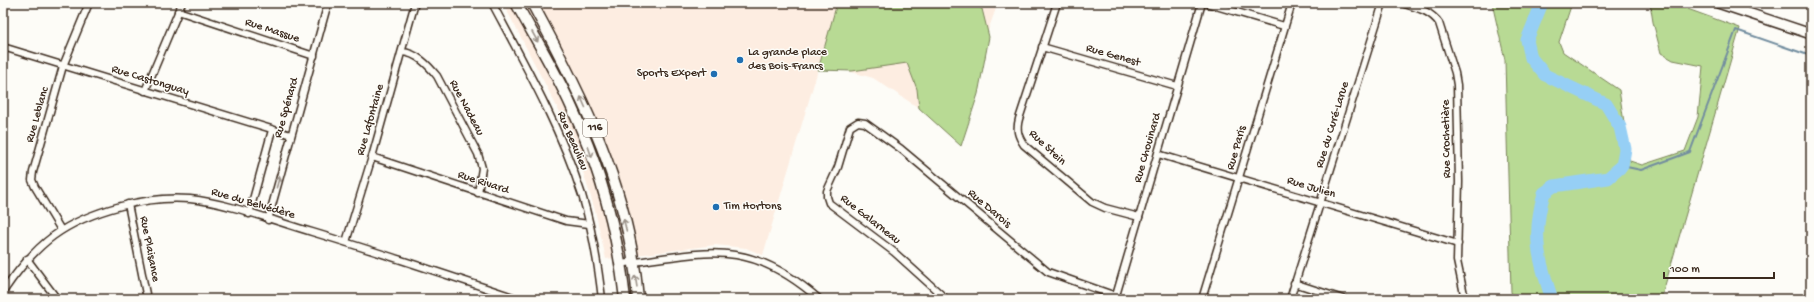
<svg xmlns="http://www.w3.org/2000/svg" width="1814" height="302" viewBox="0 0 1814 302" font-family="'Gochi Hand',sans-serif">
	<rect width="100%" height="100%" fill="#fdfcf7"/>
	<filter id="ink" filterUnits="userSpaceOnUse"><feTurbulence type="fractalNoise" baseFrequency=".025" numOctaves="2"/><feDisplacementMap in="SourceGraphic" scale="8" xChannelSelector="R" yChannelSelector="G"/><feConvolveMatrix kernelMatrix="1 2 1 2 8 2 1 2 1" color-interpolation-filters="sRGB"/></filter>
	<g filter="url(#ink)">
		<path fill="#fdede1" d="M503 3H998L986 36 961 146 919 108 873 78 820 63 763 255 746 248 715 245 606 259 595 210 579 159 558 109Z"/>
		<g fill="#b8da94" stroke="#7a8259">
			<path d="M837 3H973L982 9 989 37 978 94 961 146 919 108 917 89 907 63 852 71 818 70Z"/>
			<path d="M1492 3H1572L1559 42 1563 52 1619 90 1630 161 1642 165 1685 151 1698 117 1703 66 1673 60 1661 53 1653 22 1650 3H1671L1740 28 1661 299H1514L1511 292 1505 60Z"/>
		</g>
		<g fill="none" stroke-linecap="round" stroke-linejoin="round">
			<path stroke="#728d9f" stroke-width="2" d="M1622 166 1641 170 1690 152 1736 30 1811 56"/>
			<path stroke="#96cff5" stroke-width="13" d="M1542 3 1527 40 1531 58 1545 75 1606 104 1620 127 1625 149 1622 166 1608 178 1554 186 1544 193C1532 236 1538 258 1552 299"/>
			<defs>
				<g id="street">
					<path d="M492 3C525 65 560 127 582 195 592 228 598 264 602 299"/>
					<path d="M1057 3 1019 119C1016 130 1018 136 1024 145L1092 202 1105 208 1139 217"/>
					<path d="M1206 3 1284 26"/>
					<path d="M1402 3C1416 8 1430 10 1439 23L1455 73 1457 85 1459 182 1457 261 1465 299"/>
					<path d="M178 11 314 56"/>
					<path d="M3 47 291 135"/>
					<path d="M1042 47 1177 86"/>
					<path d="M402 52C417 53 428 65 437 76L478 154 482 168 478 193"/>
					<path d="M145 91 182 3"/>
					<path d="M1158 154 1458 244"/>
					<path d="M372 157 566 221 589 224"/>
					<path d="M128 204 147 299"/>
					<path d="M249 214 272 130"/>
					<path d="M268 220 328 3"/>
					<path d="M61 230 35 187 32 180 33 172 63 66 89 3"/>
					<path d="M346 242 372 157 415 3"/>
					<path d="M27 259 57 299"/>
					<path d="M620 264C706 253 747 236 819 299"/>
					<path d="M1294 283 1343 299"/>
					<path d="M3 292C36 243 64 221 121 206 144 200 167 197 190 199 229 203 274 221 312 232 382 253 450 276 519 299"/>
					<path d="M946 299 894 252 829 203 827 197V191L838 167 850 127 858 122 865 123 901 149 1048 272 1116 296"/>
					<path d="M1115 299 1202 3"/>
					<path d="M1202 299 1292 3"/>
					<path d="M1290 299 1383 3"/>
				</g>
				<path id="secondary" d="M1718 3 1811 34"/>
				<g id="primary">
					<path d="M516 3C535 38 556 72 572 108 600 168 618 234 625 299"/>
					<path d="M532 3C583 97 630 190 638 299"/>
				</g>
			</defs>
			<use href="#street" stroke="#3b2a1e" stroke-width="9"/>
			<use href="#secondary" stroke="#3b2a1e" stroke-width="12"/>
			<use href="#primary" stroke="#3b2a1e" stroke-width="13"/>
			<use href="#street" stroke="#fdfcf7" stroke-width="6"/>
			<use href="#secondary" stroke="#fdfcf7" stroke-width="9"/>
			<use href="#primary" stroke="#fdfcf7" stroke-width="10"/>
		</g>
		<defs><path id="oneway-shaft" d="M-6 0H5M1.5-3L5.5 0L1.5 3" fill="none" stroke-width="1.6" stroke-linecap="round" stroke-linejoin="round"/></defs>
		<g stroke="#9c938a">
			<use href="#oneway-shaft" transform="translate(535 37) rotate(61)"/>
			<use href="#oneway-shaft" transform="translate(583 102) rotate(-114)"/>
			<use href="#oneway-shaft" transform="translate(590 152) rotate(71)"/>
			<use href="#oneway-shaft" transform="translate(278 182) rotate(-75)"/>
			<use href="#oneway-shaft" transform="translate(625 225) rotate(-103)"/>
			<use href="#oneway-shaft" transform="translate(636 281) rotate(-99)"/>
		</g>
	</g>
	<g fill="#1f6fb2" stroke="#fdfcf7" stroke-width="1.5">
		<circle cx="740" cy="60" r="4"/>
		<circle cx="714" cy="74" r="4"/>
		<circle cx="716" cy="207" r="4"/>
	</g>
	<g text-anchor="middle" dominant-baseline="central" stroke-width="3" stroke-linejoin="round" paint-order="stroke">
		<rect fill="#fdfcf7" stroke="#75695f" stroke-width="1" x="583" y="119" width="24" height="18" rx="3"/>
		<g font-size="11" font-weight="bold" fill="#3b2a1e">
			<text x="595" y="128">116</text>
		</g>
		<g font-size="12" fill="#3b2a1e" stroke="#fdfcf7">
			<text transform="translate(272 31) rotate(18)">Rue Massue</text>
			<text transform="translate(1113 56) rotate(16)">Rue Genest</text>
			<text transform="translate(150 81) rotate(17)">Rue Castonguay</text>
			<text transform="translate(287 108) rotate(-74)">Rue Spénard</text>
			<text transform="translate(466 108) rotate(62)">Rue Nadeau</text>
			<text transform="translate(38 115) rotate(-74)">Rue Leblanc</text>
			<text transform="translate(371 120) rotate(-74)">Rue Lafontaine</text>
			<text transform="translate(1333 125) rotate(-73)">Rue du Curé-Larue</text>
			<text transform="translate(1447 139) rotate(-91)">Rue Crochetière</text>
			<text transform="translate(572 141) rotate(67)">Rue Beaulieu</text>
			<text transform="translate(1047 148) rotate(43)">Rue Stein</text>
			<text transform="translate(1148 148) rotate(-74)">Rue Chouinard</text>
			<text transform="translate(1237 148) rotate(-74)">Rue Paris</text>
			<text transform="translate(483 183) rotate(18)">Rue Rivard</text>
			<text transform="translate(1311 188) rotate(17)">Rue Julien</text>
			<text transform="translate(253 204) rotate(16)">Rue du Belvédère</text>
			<text transform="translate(989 209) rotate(40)">Rue Darois</text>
			<text transform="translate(870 220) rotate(38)">Rue Galarneau</text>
			<text transform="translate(149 249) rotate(79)">Rue Plaisance</text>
		</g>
		<g font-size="12" fill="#3b2a1e" stroke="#fdfcf7" text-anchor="start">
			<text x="748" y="53">La grande place<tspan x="748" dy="14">des Bois-Francs</tspan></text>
			<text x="706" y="74" text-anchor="end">Sports Expert</text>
			<text x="724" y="207">Tim Hortons</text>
		</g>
	</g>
	<rect width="1814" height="302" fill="none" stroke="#fdfcf7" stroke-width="16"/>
	<rect x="8" y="8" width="1798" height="286" fill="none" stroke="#3b2a1e" stroke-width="1.5" filter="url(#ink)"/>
	<path d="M1664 272v6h110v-6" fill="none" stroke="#3b2a1e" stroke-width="2"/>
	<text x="1670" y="272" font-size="12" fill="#3b2a1e" stroke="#fdfcf7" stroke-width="3" paint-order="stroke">100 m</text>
</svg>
